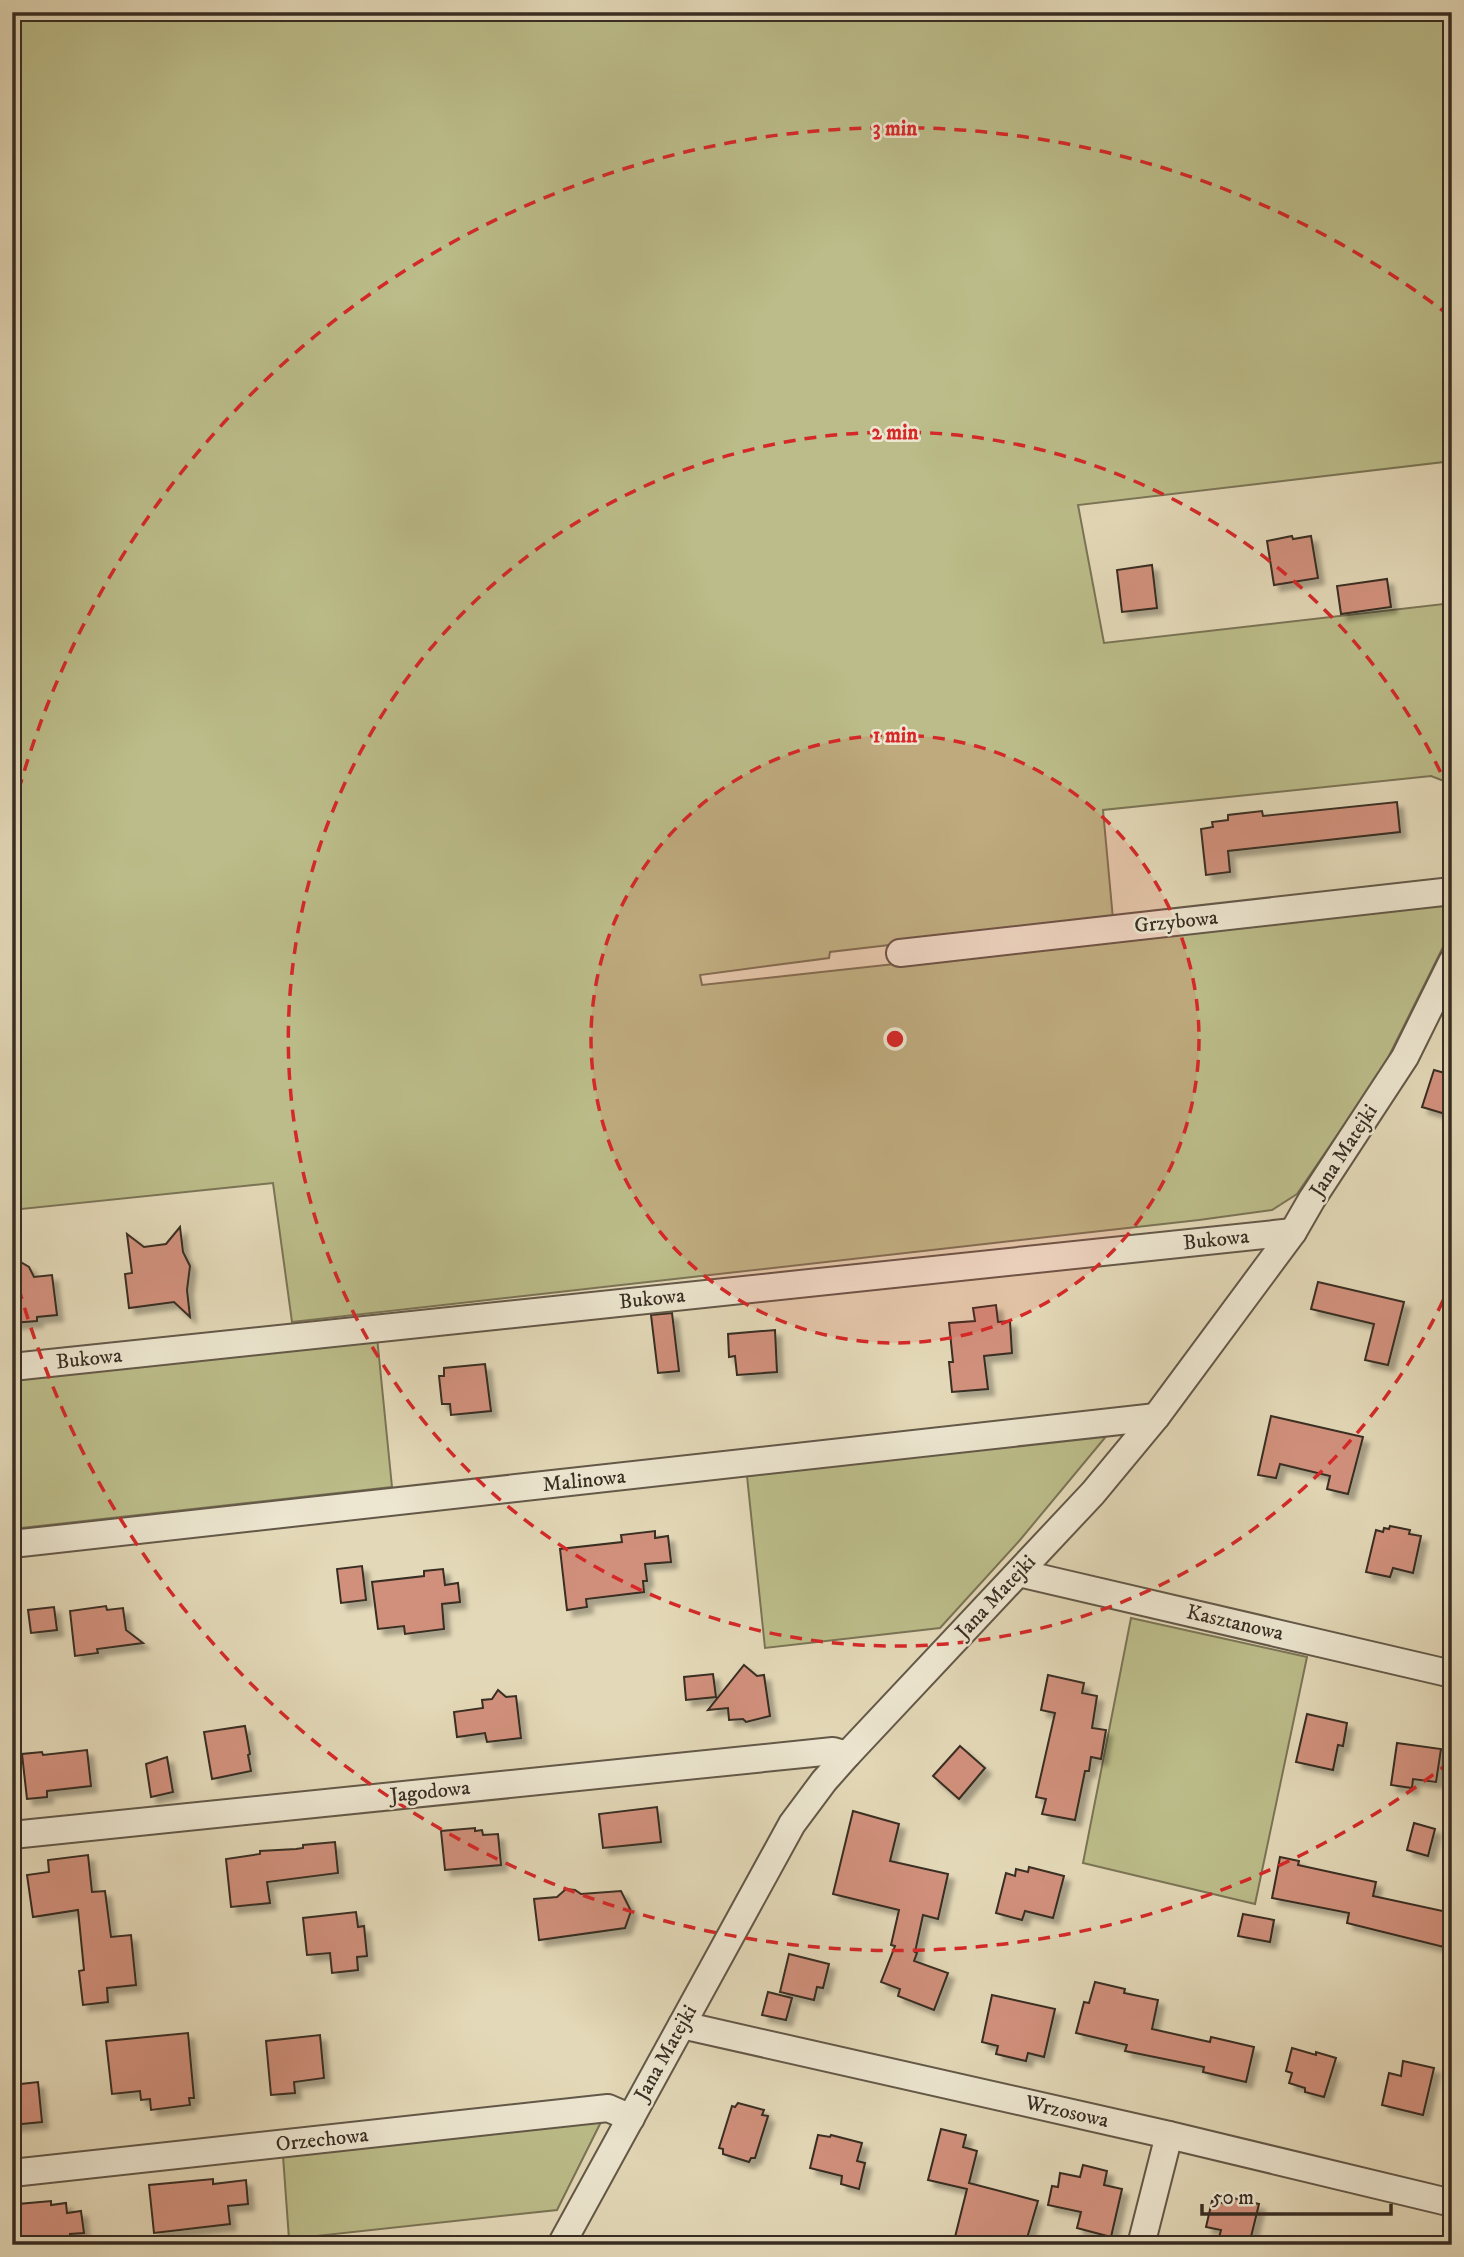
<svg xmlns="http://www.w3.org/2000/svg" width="1464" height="2257" viewBox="0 0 1464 2257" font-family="'IM FELL DW Pica',serif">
	<defs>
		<filter id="shadow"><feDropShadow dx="6" dy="6" stdDeviation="2" flood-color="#0004"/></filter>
	</defs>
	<rect width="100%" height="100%" fill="#e3d8b7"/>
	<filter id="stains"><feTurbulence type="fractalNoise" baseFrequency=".00286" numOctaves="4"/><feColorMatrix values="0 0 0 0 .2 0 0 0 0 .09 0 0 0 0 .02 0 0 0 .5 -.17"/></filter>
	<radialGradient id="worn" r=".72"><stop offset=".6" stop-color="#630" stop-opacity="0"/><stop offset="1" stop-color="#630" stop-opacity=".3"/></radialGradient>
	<g fill="#bbbc89" stroke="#7a7456" stroke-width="2">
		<path d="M12 12H1452V461L1078 505 1104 643 1452 603V784L1431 776 1103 810 1113 919 830 952 829 958 700 975 702 985 1452 903V929L1383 1068 1297 1194 1272 1210 1199 1220 292 1322 273 1183 12 1210Z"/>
		<path d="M377 1337 392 1487 12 1529V1377Z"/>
		<path d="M1108 1434 1020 1540 940 1628 765 1648 747 1476Z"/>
		<path d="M1131 1618 1307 1657 1255 1904 1083 1863Z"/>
		<path d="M601 2122 557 2210 289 2239 283 2156Z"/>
	</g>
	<g fill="#d1907b" stroke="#382d23" stroke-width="2" filter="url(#shadow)">
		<path d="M1292 536 1293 539 1311 536 1318 578 1274 585 1267 541Z"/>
		<path d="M1152 565 1157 608 1122 612 1117 570Z"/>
		<path d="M1387 579 1391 607 1341 614 1337 586Z"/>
		<path d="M1397 802 1400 832 1228 851 1230 872 1206 875 1201 829 1213 827 1212 822 1228 820V815L1262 811 1263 816Z"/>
		<path d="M1434 1070 1452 1075V1116L1422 1107Z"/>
		<path d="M180 1227 183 1252 190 1266 187 1290 190 1317 174 1302 129 1308 125 1274 132 1273 127 1234 144 1247 166 1244Z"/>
		<path d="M12 1257 29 1267 34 1277 52 1275 57 1315 37 1317V1321L12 1323Z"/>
		<path d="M1318 1282 1404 1302 1388 1365 1365 1360 1374 1324 1311 1309Z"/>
		<path d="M996 1305 998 1322 1010 1321 1012 1353 984 1356 988 1389 952 1392 949 1362H953L949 1323 975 1321 973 1308Z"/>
		<path d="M672 1313 679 1371 658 1373 651 1315Z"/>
		<path d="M775 1330 777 1372 737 1375 735 1356 729 1357 728 1334Z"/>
		<path d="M485 1364 491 1411 451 1415 450 1404H442L439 1376H444V1368Z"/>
		<path d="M1271 1416 1363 1437 1348 1494 1327 1489 1330 1476 1280 1464 1276 1478 1258 1475Z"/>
		<path d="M1390 1526 1410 1530 1409 1534 1421 1536 1413 1573 1393 1568 1390 1577 1366 1572 1376 1530 1383 1532 1384 1528 1389 1529Z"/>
		<path d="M655 1531V1538L668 1536 671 1562 645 1564 647 1581H643L644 1592 586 1599 587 1607 567 1610 560 1549 622 1542 621 1535Z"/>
		<path d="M362 1566 366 1600 341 1603 337 1569Z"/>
		<path d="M443 1569 445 1585 458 1583 460 1602 442 1604 444 1629 405 1634 404 1626 378 1629 372 1582 424 1576V1571Z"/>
		<path d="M106 1606 107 1610 123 1608 126 1630 143 1643 97 1649 98 1653 75 1656 70 1611Z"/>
		<path d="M54 1607 57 1630 31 1633 28 1610Z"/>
		<path d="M744 1665 757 1676 764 1675 770 1716 746 1722 743 1719 729 1720 728 1708 708 1710Z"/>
		<path d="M713 1674 716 1697 686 1700 684 1677Z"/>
		<path d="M1048 1675 1084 1683 1082 1693 1097 1696 1092 1728 1106 1730 1101 1759 1091 1757 1089 1771H1085L1075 1820 1042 1814 1046 1799 1036 1797 1055 1713 1041 1710Z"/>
		<path d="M498 1690 506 1697 516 1696 521 1738 487 1742 485 1733 457 1737 454 1712 483 1708 482 1700 492 1699Z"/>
		<path d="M1307 1714 1347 1723 1343 1746 1338 1745 1333 1770 1296 1762Z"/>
		<path d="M245 1726 250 1754 248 1755 251 1771 212 1779 204 1732Z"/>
		<path d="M1397 1743 1441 1749 1436 1782 1413 1779 1412 1788 1391 1785Z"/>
		<path d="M960 1746 985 1768 959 1799 933 1776Z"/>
		<path d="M87 1750 91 1786 47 1791V1797L27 1799 22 1754 42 1752 43 1755Z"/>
		<path d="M167 1757 173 1792 151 1797 146 1764Z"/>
		<path d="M657 1807 661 1842 603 1848 599 1814Z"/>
		<path d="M853 1811 899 1824 890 1861 948 1874 938 1919 923 1915 915 1952 917 1953 914 1961 948 1973 934 2010 898 1996 900 1989 881 1982 895 1946 891 1945 899 1910 833 1894Z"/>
		<path d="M1414 1823 1435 1829 1428 1856 1407 1850Z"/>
		<path d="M475 1828V1831L482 1830 483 1835 498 1834 501 1865 445 1870 441 1831Z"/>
		<path d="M335 1842 338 1873 267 1882 270 1903 231 1907 226 1859 260 1854V1851L296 1849 303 1848V1845Z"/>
		<path d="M88 1855 92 1892 105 1891 111 1937 131 1935 136 1985 107 1988 108 2002 83 2005 79 1971 84 1970 78 1910 33 1917 27 1875 49 1872 48 1860Z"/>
		<path d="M1280 1857 1299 1861 1298 1865 1376 1882 1373 1896 1452 1913V1949L1347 1923 1349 1913 1272 1898Z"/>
		<path d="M1029 1867 1064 1876 1053 1918 1025 1911 1022 1920 996 1913 1006 1873 1015 1876 1016 1869 1028 1872Z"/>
		<path d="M566 1889 575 1890 581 1894 621 1891 631 1911 625 1928 539 1940 534 1899 557 1897Z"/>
		<path d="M356 1912 358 1927 364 1926 367 1956 357 1957 358 1970 332 1973 330 1953 307 1955 303 1918Z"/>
		<path d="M1243 1914 1274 1920 1270 1942 1238 1936Z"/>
		<path d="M789 1954 829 1964 823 1988 817 1987 814 2000 780 1992Z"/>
		<path d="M1095 1982 1125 1989 1124 1993 1158 2000 1152 2029 1210 2042 1211 2037 1254 2047 1246 2082 1203 2072 1204 2067 1125 2051 1127 2045 1076 2033 1084 2002 1089 2003Z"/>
		<path d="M768 1992 792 1998 786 2020 762 2015Z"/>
		<path d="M992 1995 1055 2009 1044 2057 1028 2053 1026 2061 996 2054 998 2046 982 2042Z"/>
		<path d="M188 2033 194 2098H189L190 2105 151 2110 150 2099 141 2100 140 2091 112 2094 106 2041Z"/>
		<path d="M320 2035 324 2078 294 2082 295 2093 271 2095 266 2041Z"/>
		<path d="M1292 2048 1316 2055V2052L1336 2058 1324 2097 1305 2092V2088L1289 2083 1292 2073 1286 2071Z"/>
		<path d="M1403 2061 1434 2068 1423 2115 1382 2105 1389 2073 1401 2076Z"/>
		<path d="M38 2082 42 2122 12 2125V2085Z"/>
		<path d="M738 2103 764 2110 762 2115 768 2116 755 2158H751L749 2162 723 2154V2149L719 2148 732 2106 735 2107Z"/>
		<path d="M941 2129 966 2135 963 2147 977 2151 969 2183 1038 2201 1025 2245H953L967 2189 928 2180Z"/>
		<path d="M818 2135 830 2137 831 2135 862 2143 857 2161 865 2163 859 2189 841 2184 842 2176 810 2168Z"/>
		<path d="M1083 2165 1107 2171 1104 2185 1122 2189 1111 2237 1077 2228 1081 2212 1048 2205 1052 2186 1058 2187 1060 2173 1080 2177Z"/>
		<path d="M213 2179V2184L246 2180 248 2204 228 2206 230 2224 154 2233 149 2185Z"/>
		<path d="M1229 2197 1259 2204 1249 2245 1219 2238 1221 2230 1206 2227 1212 2201 1227 2204Z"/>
		<path d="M51 2201V2205L66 2203 67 2213 81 2211 84 2233 70 2234 71 2245H12V2209L18 2208V2204Z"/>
	</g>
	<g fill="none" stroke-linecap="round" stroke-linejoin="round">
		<defs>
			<g id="street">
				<path d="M900 953 1452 891"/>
				<path d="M12 1367 1293 1232"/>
				<path d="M12 1544 1156 1417"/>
				<path d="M1019 1573 1452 1674"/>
				<path d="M12 1835 833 1751 847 1755"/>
				<path d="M682 2025 1169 2135 1452 2203"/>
				<path d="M12 2173 608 2108 631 2118"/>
				<path d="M561 2245 792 1824 824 1781 847 1755 1093 1493 1156 1417 1293 1232 1312 1199 1405 1057 1452 962"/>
				<path d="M1141 2245 1169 2135"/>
			</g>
		</defs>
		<use href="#street" stroke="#635848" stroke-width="30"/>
		<use href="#street" stroke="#ede6d0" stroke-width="26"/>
	</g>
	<circle cx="895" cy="1039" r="304" fill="#d62828" fill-opacity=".12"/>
	<g fill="none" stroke="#d62828" stroke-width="3.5" stroke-dasharray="12 9">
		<circle cx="895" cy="1039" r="304"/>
		<path d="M1452 1281A607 607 0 1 1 1452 797"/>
		<path d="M1450 1762A911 911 0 0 1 13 1267M13 811A911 911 0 0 1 1450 316"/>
	</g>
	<g text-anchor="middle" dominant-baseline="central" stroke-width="5" stroke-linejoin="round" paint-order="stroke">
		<g font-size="21" fill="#382d23" stroke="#ede6d0">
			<text transform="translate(1176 922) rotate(-6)">Grzybowa</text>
			<text transform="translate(1344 1151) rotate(-57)">Jana Matejki</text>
			<text transform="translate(1216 1240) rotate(-6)">Bukowa</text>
			<text transform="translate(652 1299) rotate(-6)">Bukowa</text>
			<text transform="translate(89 1359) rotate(-6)">Bukowa</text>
			<text transform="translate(584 1481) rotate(-6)">Malinowa</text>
			<text transform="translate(996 1597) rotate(-47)">Jana Matejki</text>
			<text transform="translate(1235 1623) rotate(13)">Kasztanowa</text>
			<text transform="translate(430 1792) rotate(-6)">Jagodowa</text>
			<text transform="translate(666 2053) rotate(-61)">Jana Matejki</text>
			<text transform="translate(1067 2112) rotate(13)">Wrzosowa</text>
			<text transform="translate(322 2140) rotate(-6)">Orzechowa</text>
		</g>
	</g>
	<circle cx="895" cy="1039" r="10" fill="#d62828" stroke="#ede6d0" stroke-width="3.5"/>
	<g font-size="21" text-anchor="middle" font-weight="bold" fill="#d62828" stroke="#ede6d0" stroke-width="5" stroke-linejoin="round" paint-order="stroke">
		<text x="895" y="135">3 min</text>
		<text x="895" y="439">2 min</text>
		<text x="895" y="742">1 min</text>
	</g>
	<rect width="1464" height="2257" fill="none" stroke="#e3d8b7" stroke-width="42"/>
	<rect x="14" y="14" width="1436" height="2229" fill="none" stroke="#382d23" stroke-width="3.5"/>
	<rect x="21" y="21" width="1422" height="2215" fill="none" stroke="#382d23" stroke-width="2"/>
	<path d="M1202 2204v10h189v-10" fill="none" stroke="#382d23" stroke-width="3.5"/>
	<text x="1212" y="2204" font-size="21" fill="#382d23" stroke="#ede6d0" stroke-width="5" paint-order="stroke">50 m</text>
	<rect width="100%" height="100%" filter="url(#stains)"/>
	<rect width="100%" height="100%" fill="url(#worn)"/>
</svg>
